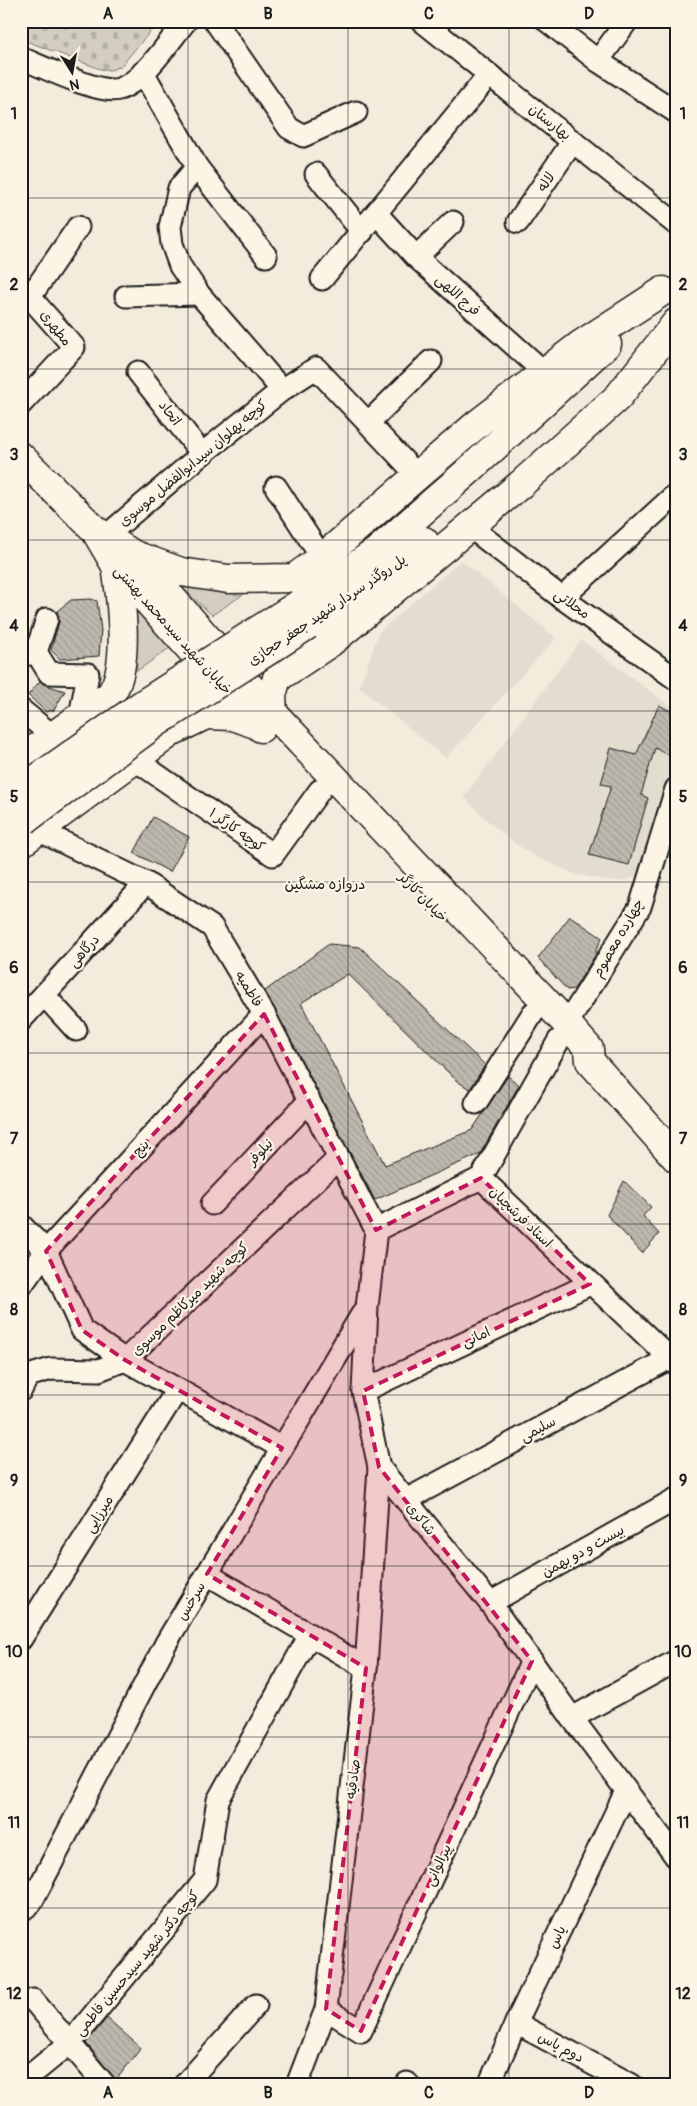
<svg xmlns="http://www.w3.org/2000/svg" width="697" height="2106" viewBox="0 0 697 2106" font-family="Pangolin,'Playpen Sans Arabic',sans-serif">
	<defs>
		<pattern id="cemetery-stones" width="16" height="16" patternUnits="userSpaceOnUse" patternTransform="scale(1.25)"><rect width="16" height="16" fill="#d3cec1"/><path d="M2 7V4a2 2 0 0 1 4 0v3zM10 15v-3a2 2 0 0 1 4 0v3z" fill="#b5b0a5"/></pattern>
		<pattern id="building-back-hatch" width="6" height="6" patternUnits="userSpaceOnUse" patternTransform="scale(1.25)"><rect width="6" height="6" fill="#beb9ae"/><path d="M-1 5l2 2M0 0l6 6M5-1l2 2" fill="none" stroke="#a39e95"/></pattern>
	</defs>
	<rect width="100%" height="100%" fill="#f3ecdd"/>
	<filter id="ink" filterUnits="userSpaceOnUse"><feTurbulence type="fractalNoise" baseFrequency=".02" numOctaves="2"/><feDisplacementMap in="SourceGraphic" scale="10" xChannelSelector="R" yChannelSelector="G"/><feConvolveMatrix kernelMatrix="1 2 1 2 8 2 1 2 1" color-interpolation-filters="sRGB"/></filter>
	<g filter="url(#ink)">
		<g fill="#e3ddcf">
			<path d="M461 560 556 638 446 758 359 687 379 632Z"/>
			<path d="M581 640 676 710V752L664 798 641 875 622 881 604 880 575 874 538 858 517 845 488 821 464 797Z"/>
		</g>
		<g fill="#d3cec1" stroke="#78756e">
			<path d="M178 584 247 592 212 615Z"/>
			<path d="M134 609 171 647 137 671Z"/>
		</g>
		<path fill="url(#cemetery-stones)" stroke="#78756e" d="M21 21H159L121 66 111 70 100 69 21 39Z"/>
		<g fill="url(#building-back-hatch)" stroke="#1c1c1c">
			<path d="M91 599 97 601 101 630 99 656 60 659 51 650 59 622 57 611 71 600Z"/>
			<path d="M40 681 43 684 65 691 54 710 46 712 28 695Z"/>
			<path d="M659 705 676 714V735L667 755 655 748 641 795 648 798 629 865 589 855 611 786 601 784 611 748 636 755Z"/>
			<path d="M153 817 189 837 170 872 134 853Z"/>
			<path d="M570 916 602 938 596 950V954L574 989 567 990 538 958Z"/>
			<path d="M329 944 360 947 485 1065 470 1089 468 1088 457 1081 348 974 301 1003 385 1165 472 1130 508 1076 519 1085 480 1154 375 1200 265 991Z"/>
			<path d="M624 1181 651 1207 643 1216 659 1234 642 1253 607 1215Z"/>
			<path d="M107 2018 141 2048 116 2080 86 2043Z"/>
		</g>
		<g fill="none" stroke-linecap="round" stroke-linejoin="round">
			<defs>
				<g id="minor">
					<path d="M215 21 289 128 303 136 356 112"/>
					<path d="M422 21 676 224"/>
					<path d="M547 21 598 61 676 112"/>
					<path d="M21 58C41 66 101 95 119 89 143 82 169 41 186 21"/>
					<path d="M598 61 627 21"/>
					<path d="M197 167 266 256"/>
					<path d="M316 174 362 232"/>
					<path d="M376 213 416 257 544 372"/>
					<path d="M518 222 573 141"/>
					<path d="M416 257 453 222"/>
					<path d="M322 279 489 75"/>
					<path d="M21 287 74 347 21 404"/>
					<path d="M126 296 199 294"/>
					<path d="M30 297 78 227"/>
					<path d="M138 372 202 454"/>
					<path d="M282 390 316 368 417 475"/>
					<path d="M368 423 431 361"/>
					<path d="M276 487 322 558"/>
					<path d="M470 527 562 598 676 679"/>
					<path d="M105 537 202 454 282 390 199 294 180 266 172 244 170 227 179 188 197 167 143 72"/>
					<path d="M562 598 676 494"/>
					<path d="M36 652 49 673 88 674 80 716"/>
					<path d="M21 656 36 652 47 619"/>
					<path d="M21 710 53 736"/>
					<path d="M134 759 273 855 320 790"/>
					<path d="M38 830 146 883 212 927 264 1014 376 1230"/>
					<path d="M44 995 76 1030"/>
					<path d="M21 1020 146 883"/>
					<path d="M567 1024 640 907 676 789"/>
					<path d="M476 1103 533 1013"/>
					<path d="M481 1178 376 1230 367 1307 363 1391 379 1467 490 1603 572 1718 676 1857"/>
					<path d="M481 1178 676 1364"/>
					<path d="M481 1178 559 1040"/>
					<path d="M212 1204 309 1101"/>
					<path d="M21 1225 46 1251 82 1330 125 1360 282 1448"/>
					<path d="M21 1286 46 1251 264 1014"/>
					<path d="M21 1390 28 1376 51 1369 99 1370 125 1360 339 1158"/>
					<path d="M363 1391 590 1284"/>
					<path d="M406 1500 670 1358"/>
					<path d="M207 1574 366 1668"/>
					<path d="M490 1603 676 1499"/>
					<path d="M21 1639 177 1390"/>
					<path d="M572 1718 676 1661"/>
					<path d="M21 1911 31 1903 166 1643 365 1309"/>
					<path d="M33 2000 105 2085"/>
					<path d="M326 2009 361 2031 532 1661"/>
					<path d="M516 2023 632 2085"/>
					<path d="M21 2083 70 2043 205 1880 218 1800 310 1635"/>
					<path d="M407 2083 409 2085"/>
					<path d="M184 2085 256 2005"/>
					<path d="M297 2085 326 2009 366 1668 379 1467"/>
					<path d="M489 2085 516 2023 626 1791"/>
				</g>
				<g id="major">
					<path d="M21 457 95 530 134 555 273 713 567 1024 589 1049 590 1061 676 1158"/>
					<path d="M96 532 116 566 261 728"/>
					<path d="M137 556 181 572 228 579 294 578 322 558 476 425 580 345 663 291"/>
					<path d="M299 604 377 551 466 473 607 344"/>
					<path d="M308 625 387 572 424 541"/>
					<path d="M273 713 272 695 277 678 331 642 521 484 618 397 676 323"/>
					<path d="M21 759 110 695C131 668 121 599 116 566"/>
					<path d="M21 843 173 731 206 715 233 716 258 725"/>
				</g>
			</defs>
			<use href="#minor" stroke="#1c1c1c" stroke-width="25"/>
			<use href="#major" stroke="#1c1c1c" stroke-width="31"/>
			<use href="#minor" stroke="#fcf5e5" stroke-width="21"/>
			<use href="#major" stroke="#fcf5e5" stroke-width="28"/>
			<defs>
				<g id="major-bridge">
					<path d="M21 790 143 704 299 604"/>
					<path d="M25 820 156 723 308 625"/>
				</g>
			</defs>
			<use href="#major-bridge" stroke="#1c1c1c" stroke-width="31" stroke-linecap="butt"/>
			<use href="#major-bridge" stroke="#fcf5e5" stroke-width="28"/>
		</g>
	</g>
	<path fill="#c2185b" fill-opacity="0.2" stroke="#c2185b" stroke-width="4" stroke-dasharray="10 6" stroke-linejoin="round" d="M264 1014 376 1230 481 1178 590 1284 363 1391 379 1467 532 1661 361 2031 326 2009 366 1668 207 1574 282 1448 125 1360 82 1330 46 1251Z"/>
	<path fill="none" stroke="#1c1c1c" stroke-width="1" stroke-opacity="0.55" d="M188 21V2085M348 21V2085M509 21V2085M21 198H676M21 369H676M21 540H676M21 711H676M21 882H676M21 1053H676M21 1224H676M21 1395H676M21 1566H676M21 1737H676M21 1908H676"/>
	<g text-anchor="middle" dominant-baseline="central" stroke-width="4.5" stroke-linejoin="round" paint-order="stroke">
		<g font-size="14" fill="#1c1c1c" stroke="#fcf5e5">
			<text transform="translate(550 122) rotate(38)">بهارستان</text>
			<text transform="translate(546 182) rotate(-56)">لاله</text>
			<text transform="translate(458 295) rotate(42)">فرج اللهی</text>
			<text transform="translate(56 328) rotate(52)">مطهری</text>
			<text transform="translate(170 413) rotate(53)">اتحاد</text>
			<text transform="translate(193 463) rotate(-40)">کوچه پهلوان سیدابوالفضل موسوی</text>
			<text transform="translate(572 604) rotate(36)">محلاتی</text>
			<text transform="translate(327 610) rotate(-34)">پل روگذر سردار شهید جعفر حجازی</text>
			<text transform="translate(173 630) rotate(48)">خیابان شهید سیدمحمد بهشتی</text>
			<text transform="translate(237 830) rotate(35)">کوچه کارگر ۱</text>
			<text transform="translate(423 897) rotate(46)">خیابان کارگر</text>
			<text transform="translate(618 938) rotate(-60)">چهارده معصوم</text>
			<text transform="translate(84 951) rotate(-48)">درگاهی</text>
			<text transform="translate(249 989) rotate(59)">فاطمیه</text>
			<text transform="translate(141 1148) rotate(-47)">ینج</text>
			<text transform="translate(260 1152) rotate(-47)">نیلوفر</text>
			<text transform="translate(521 1217) rotate(44)">استاد فرشچیان</text>
			<text transform="translate(190 1299) rotate(-44)">کوچه شهید میرکاظم موسوی</text>
			<text transform="translate(476 1337) rotate(-25)">امانی</text>
			<text transform="translate(538 1429) rotate(-28)">سلیمی</text>
			<text transform="translate(99 1514) rotate(-58)">میرزایی</text>
			<text transform="translate(421 1519) rotate(51)">شاکری</text>
			<text transform="translate(583 1551) rotate(-29)">بیست و دو بهمن</text>
			<text transform="translate(191 1601) rotate(-59)">سرخس</text>
			<text transform="translate(353 1779) rotate(-83)">صادقیه</text>
			<text transform="translate(438 1865) rotate(-65)">پیرالوانی</text>
			<text transform="translate(557 1937) rotate(-65)">یاس</text>
			<text transform="translate(137 1963) rotate(-50)">کوچه دکتر شهید سیدحسین فاطمی</text>
			<text transform="translate(561 2047) rotate(28)">دوم یاس</text>
		</g>
		<g font-size="15" fill="#1c1c1c" stroke="#fcf5e5">
			<text x="325" y="884">دروازه مشگین</text>
		</g>
	</g>
	<rect width="697" height="2106" fill="none" stroke="#fcf5e5" stroke-width="55"/>
	<g transform="translate(72 72) rotate(169)" stroke="#fcf5e5" stroke-width="4" paint-order="stroke">
	<path d="M0-4L9 19L0 12L-9 19Z" fill="#1c1c1c"/>
	<text y="-8" font-size="14" font-weight="bold" text-anchor="middle" fill="#1c1c1c">N</text>
	</g>
	<rect x="28" y="28" width="642" height="2050" fill="none" stroke="#1c1c1c" stroke-width="2"/>
	<g font-size="16" text-anchor="middle" font-weight="bold" fill="#1c1c1c">
		<text x="108" y="19">A</text>
		<text x="268" y="19">B</text>
		<text x="429" y="19">C</text>
		<text x="589" y="19">D</text>
		<text x="14" y="119">1</text>
		<text x="683" y="119">1</text>
		<text x="14" y="290">2</text>
		<text x="683" y="290">2</text>
		<text x="14" y="460">3</text>
		<text x="683" y="460">3</text>
		<text x="14" y="631">4</text>
		<text x="683" y="631">4</text>
		<text x="14" y="802">5</text>
		<text x="683" y="802">5</text>
		<text x="14" y="973">6</text>
		<text x="683" y="973">6</text>
		<text x="14" y="1144">7</text>
		<text x="683" y="1144">7</text>
		<text x="14" y="1315">8</text>
		<text x="683" y="1315">8</text>
		<text x="14" y="1486">9</text>
		<text x="683" y="1486">9</text>
		<text x="14" y="1657">10</text>
		<text x="683" y="1657">10</text>
		<text x="14" y="1828">11</text>
		<text x="683" y="1828">11</text>
		<text x="14" y="1999">12</text>
		<text x="683" y="1999">12</text>
		<text x="108" y="2098">A</text>
		<text x="268" y="2098">B</text>
		<text x="429" y="2098">C</text>
		<text x="589" y="2098">D</text>
	</g>
</svg>
